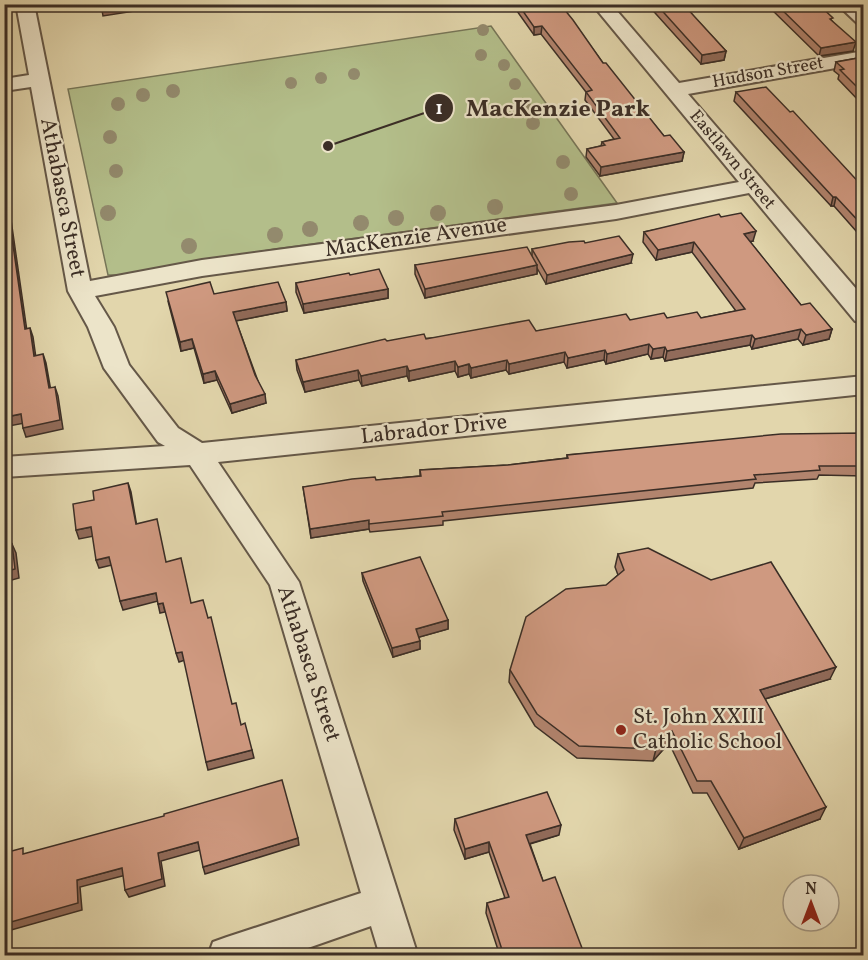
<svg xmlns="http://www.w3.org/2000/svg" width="868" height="960" viewBox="0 0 868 960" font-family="Vollkorn,serif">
	<rect width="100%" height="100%" fill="#e2d6ac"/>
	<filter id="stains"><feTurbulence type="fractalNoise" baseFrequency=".00333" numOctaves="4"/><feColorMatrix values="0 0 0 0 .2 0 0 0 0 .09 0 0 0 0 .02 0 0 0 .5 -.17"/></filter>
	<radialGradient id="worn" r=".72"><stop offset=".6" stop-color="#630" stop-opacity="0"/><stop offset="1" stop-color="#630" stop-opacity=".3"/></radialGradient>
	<path fill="#b3be8a" stroke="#777658" stroke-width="1.5" d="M491 26 617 203 275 249 120 275H108L68 89Z"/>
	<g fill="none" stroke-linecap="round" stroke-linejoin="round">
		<defs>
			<g id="minor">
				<path d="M16 4H34L90 281 202 260 616 205 739 182 592 4H611L679 83 864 51V63L688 94 864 298V323L855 321 749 193 616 219 202 276 95 296 114 327 129 365 178 428 202 443 864 376V394L218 462 299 582 418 956H380L371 926 285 956H208L213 942 227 937 361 893 270 585 190 465 4 477V457L165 446 158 442 104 368 88 327 68 291 31 87 4 91V79L29 75Z"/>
				<path d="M837 4H858L864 9V24L857 23Z"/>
			</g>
		</defs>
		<use href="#minor" stroke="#655848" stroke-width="4"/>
		<use href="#minor" fill="#ece4c9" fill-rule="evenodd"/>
	</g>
	<g fill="#938a6d">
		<circle cx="483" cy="30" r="6"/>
		<circle cx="481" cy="55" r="6"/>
		<circle cx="504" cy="65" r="6"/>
		<circle cx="354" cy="74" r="6"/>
		<circle cx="321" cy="78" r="6"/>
		<circle cx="291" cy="83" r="6"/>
		<circle cx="515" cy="84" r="6"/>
		<circle cx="173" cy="91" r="7"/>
		<circle cx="143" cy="95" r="7"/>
		<circle cx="118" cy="104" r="7"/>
		<circle cx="524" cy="105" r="7"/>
		<circle cx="533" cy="123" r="7"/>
		<circle cx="110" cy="137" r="7"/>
		<circle cx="563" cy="162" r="7"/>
		<circle cx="116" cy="171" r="7"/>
		<circle cx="571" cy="194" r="7"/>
		<circle cx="495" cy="207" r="8"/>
		<circle cx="108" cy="213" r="8"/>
		<circle cx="438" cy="213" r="8"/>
		<circle cx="396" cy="218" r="8"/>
		<circle cx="361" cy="223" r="8"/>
		<circle cx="310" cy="229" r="8"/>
		<circle cx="275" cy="235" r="8"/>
		<circle cx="189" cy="246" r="8"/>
	</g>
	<g fill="#b2846e" stroke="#3b2e26" stroke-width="1.5">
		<path d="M512 4H560L603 63 664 136 684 152 682 161 600 176 586 157 587 149 601 146 602 142 614 139 585 100 586 92 541 34 534 35Z"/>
		<path d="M647 4H690L685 7 726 51 724 60 701 64Z"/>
		<path d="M766 4H818L832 21 853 51 819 56Z"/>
		<path d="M864 57V112L859 108 860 102 838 79 839 75 834 71 836 62Z"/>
		<path d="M736 92 864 188V240L834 206H831L734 101Z"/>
		<path d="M721 217 753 241 750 242 801 305 832 329 829 339 803 345 798 339 752 349 750 345 665 361 663 357 651 359 648 354 606 364 604 360 567 368 564 362 509 374 506 370 471 378 469 374 458 377 455 371 409 381 407 376 362 386 359 380 305 392 297 370 296 360 387 341 536 331 630 320 667 318H701L736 311 692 252 656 260 643 242 644 232Z"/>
		<path d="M585 243 631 263 546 284 537 268V274L425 298 415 274V265L532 255V249Z"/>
		<path d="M350 275 388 289V298L304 313 296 292V283Z"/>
		<path d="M214 294 286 302 287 311 236 321 266 403 232 413 217 380 204 383 194 348 181 351 168 301Z"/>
		<path d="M864 433V476L819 475 817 479 755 483 753 488 443 521V525L370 532 369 529 311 538 303 487 420 476V470L508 465 567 458V455Z"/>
		<path d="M618 554 830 679 765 699 820 819 739 849 707 793H693L669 743 653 761 577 758 535 726 509 682 510 670 618 575 615 567Z"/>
		<path d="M362 573 448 620V629L419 637 420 649 393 657 363 581Z"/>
		<path d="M455 819 559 835 530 844 543 881 585 956H500L486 913 487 903 505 898 489 852 465 859 454 830Z"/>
	</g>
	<g fill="#916b5a" stroke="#3b2e26" stroke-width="1.5">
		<path d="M101 4H153V8L103 16Z"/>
		<path d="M542 26 541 34 534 35V27Z"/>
		<path d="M856 42 853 51 819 56 821 48Z"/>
		<path d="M726 51 724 60 701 64 702 55Z"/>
		<path d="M684 152 682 161 600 176 601 167Z"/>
		<path d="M4 171 28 338 25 329 4 182Z"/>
		<path d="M833 197H836L834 206H831Z"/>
		<path d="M756 231 753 241 742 243 744 234Z"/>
		<path d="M694 242 692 252 656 260 658 250Z"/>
		<path d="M633 254 631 263 546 284 547 275Z"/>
		<path d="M537 265V274L425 298V289Z"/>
		<path d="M388 289V298L304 313 303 304Z"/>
		<path d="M286 302 287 311 235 321 233 312Z"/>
		<path d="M30 328 33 337 37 365 34 356Z"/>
		<path d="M801 329 798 339 752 349 755 339Z"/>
		<path d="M832 329 829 339 803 345 806 335Z"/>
		<path d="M752 335 750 345 665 361 667 351Z"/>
		<path d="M192 339 194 348 181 351 180 342Z"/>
		<path d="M649 344 648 354 606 364 607 354Z"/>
		<path d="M665 347 663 357 651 359 653 349Z"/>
		<path d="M605 350 604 360 567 368 568 358Z"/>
		<path d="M565 352 564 362 509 374V364Z"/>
		<path d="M43 354 46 363 52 397 49 388Z"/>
		<path d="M507 360 506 370 471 378V368Z"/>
		<path d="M455 361V371L409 381V371Z"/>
		<path d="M469 364V374L458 377V367Z"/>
		<path d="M407 366V376L362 386 361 376Z"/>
		<path d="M358 370 359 380 305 392 303 382Z"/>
		<path d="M215 371 217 380 204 383 203 374Z"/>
		<path d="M55 387 58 396 63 429 26 437 23 428Z"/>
		<path d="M265 394 266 403 232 413 230 404Z"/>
		<path d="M21 414 25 423 9 426 6 417Z"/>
		<path d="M128 483 131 492 138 533 136 524Z"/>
		<path d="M369 520V529L311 538 310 529Z"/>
		<path d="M91 527 94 536 79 539 76 530Z"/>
		<path d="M12 544 16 553 19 578 8 581 4 593V572Z"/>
		<path d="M109 557 112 565 99 568 96 560Z"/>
		<path d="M156 593 158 601 123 610 120 601Z"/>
		<path d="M163 603 165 612 160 613 158 604Z"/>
		<path d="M448 620V629L416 638V629Z"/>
		<path d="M420 641V649L393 657 392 648Z"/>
		<path d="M182 652 185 660 179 662 176 653Z"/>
		<path d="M836 667 830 679 755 702 760 690Z"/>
		<path d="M672 731 669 743 653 761 656 749Z"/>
		<path d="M252 750 254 758 208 770 206 762Z"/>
		<path d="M826 807 820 819 739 849 744 838Z"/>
		<path d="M561 825 559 835 525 845 526 835Z"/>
		<path d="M298 838 299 845 205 874 203 867Z"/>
		<path d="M198 842 200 850 161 861 165 886 129 897 125 890 158 853Z"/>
		<path d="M489 842V852L465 859V849Z"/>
		<path d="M122 868 126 875 80 887 82 910 4 932V924L77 880Z"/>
	</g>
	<g fill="#cf9980" stroke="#3b2e26" stroke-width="1.5">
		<path d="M518 4H560L573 20 603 63H606L664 136 670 135 684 152 601 167 587 149 605 145 602 142 620 138 586 92 592 90 542 26 534 27Z"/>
		<path d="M656 4H683L726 51 702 55Z"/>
		<path d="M776 4H818L833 18 830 19 856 42 821 48Z"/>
		<path d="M864 57V94L840 70 844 69 836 62Z"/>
		<path d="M766 87 790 112 793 111 864 188V227L836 197H833L736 92Z"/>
		<path d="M4 182 25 329 30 328 34 356 43 354 49 388 55 387 60 420 23 428 21 414 6 417 4 405Z"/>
		<path d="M741 213 756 231 744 234 801 305 810 303 832 329 806 335 801 329 755 339 752 335 667 351 665 347 653 349 649 344 607 354 605 350 568 358 565 352 509 364 507 360 471 368 469 364 458 367 455 361 409 371 407 366 361 376 358 370 303 382 296 360 385 339 387 341 424 334 426 339 529 320 536 331 626 314 630 320 664 313 667 318 697 312 701 318 745 309 694 242 658 250 644 232 719 214 721 217Z"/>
		<path d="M619 236 633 254 547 275 532 249 569 242 584 241 585 243Z"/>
		<path d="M527 247 537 265 425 289 415 265Z"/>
		<path d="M379 269 388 289 303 304 296 283 349 273 350 275Z"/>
		<path d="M210 282 214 294 278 282 286 302 233 312 255 375 265 394 230 404 215 371 203 374 192 339 180 342 166 292Z"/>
		<path d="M864 433V466H819L820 470 754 475 756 479 442 512 443 516 369 524V520L310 529 303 487 352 479 375 477 376 480 421 476 420 470 508 465 568 458 567 455 781 434Z"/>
		<path d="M128 483 136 524 157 519 166 562 181 558 191 603 203 600 208 618 211 617 232 704 236 703 241 725 245 723 252 750 206 762 182 652 176 653 163 603 158 604 156 593 120 601 109 557 96 560 91 527 76 530 73 504 94 500 93 491Z"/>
		<path d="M12 544 15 569 4 572V546Z"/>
		<path d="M648 548 711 580 771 562 836 667 760 690 826 807 744 838 711 781H697L672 731 656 749 579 746 537 714 510 670 526 617 566 589 606 585 624 570 618 554Z"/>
		<path d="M420 557 448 620 416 629 420 641 392 648 362 573Z"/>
		<path d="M282 780 298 838 203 867 198 842 158 853 162 879 125 890 122 868 77 880 78 903 4 924V853L23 848V854L164 816V814Z"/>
		<path d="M547 792 561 825 526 835 543 881 555 877 585 956H504L487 903 509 897 489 842 465 849 455 819Z"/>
	</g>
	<circle fill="#8f2418" stroke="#ece4c9" stroke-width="2" cx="621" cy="730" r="6"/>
	<g text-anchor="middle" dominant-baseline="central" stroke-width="4.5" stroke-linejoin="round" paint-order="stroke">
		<g font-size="18" fill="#3b2e26" stroke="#ece4c9">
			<text transform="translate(768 73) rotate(-10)">Hudson Street</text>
			<text transform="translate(732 160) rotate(50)">Eastlawn Street</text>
		</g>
		<g font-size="22" fill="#3b2e26" stroke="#ece4c9">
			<text transform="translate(62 198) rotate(79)">Athabasca Street</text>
			<text transform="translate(416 238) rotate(-8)">MacKenzie Avenue</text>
			<text transform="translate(434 430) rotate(-6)">Labrador Drive</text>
			<text transform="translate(308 664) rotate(72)">Athabasca Street</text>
		</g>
		<g font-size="22" fill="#3b2e26" stroke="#ece4c9" text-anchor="start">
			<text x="633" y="717">St. John XXIII<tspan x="633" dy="25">Catholic School</tspan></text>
		</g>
	</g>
	<path fill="none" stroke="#3b2e26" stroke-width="2" d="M328 146L439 108"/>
	<g fill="#3b2e26" stroke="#ece4c9" stroke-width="2">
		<circle cx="328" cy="146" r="6"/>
		<circle cx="439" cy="108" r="15"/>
	</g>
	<g font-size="18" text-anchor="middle" font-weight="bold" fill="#fff">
		<text x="439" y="114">1</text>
	</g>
	<g font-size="24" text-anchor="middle" font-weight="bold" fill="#3b2e26" stroke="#ece4c9" stroke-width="4.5" stroke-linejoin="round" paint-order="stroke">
		<text x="558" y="116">MacKenzie Park</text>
	</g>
	<rect width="868" height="960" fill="none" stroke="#e2d6ac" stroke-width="24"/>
	<rect x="6" y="6" width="856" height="948" fill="none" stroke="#3b2e26" stroke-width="3"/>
	<rect x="12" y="12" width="844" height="936" fill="none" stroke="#3b2e26" stroke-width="1.5"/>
	<g transform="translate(811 903)"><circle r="28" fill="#ece4c9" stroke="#a59b88" stroke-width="1.5"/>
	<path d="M0-4.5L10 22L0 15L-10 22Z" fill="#8f2418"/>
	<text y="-9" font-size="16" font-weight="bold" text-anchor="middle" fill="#3b2e26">N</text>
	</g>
	<rect width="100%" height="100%" filter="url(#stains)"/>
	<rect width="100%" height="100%" fill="url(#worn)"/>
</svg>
